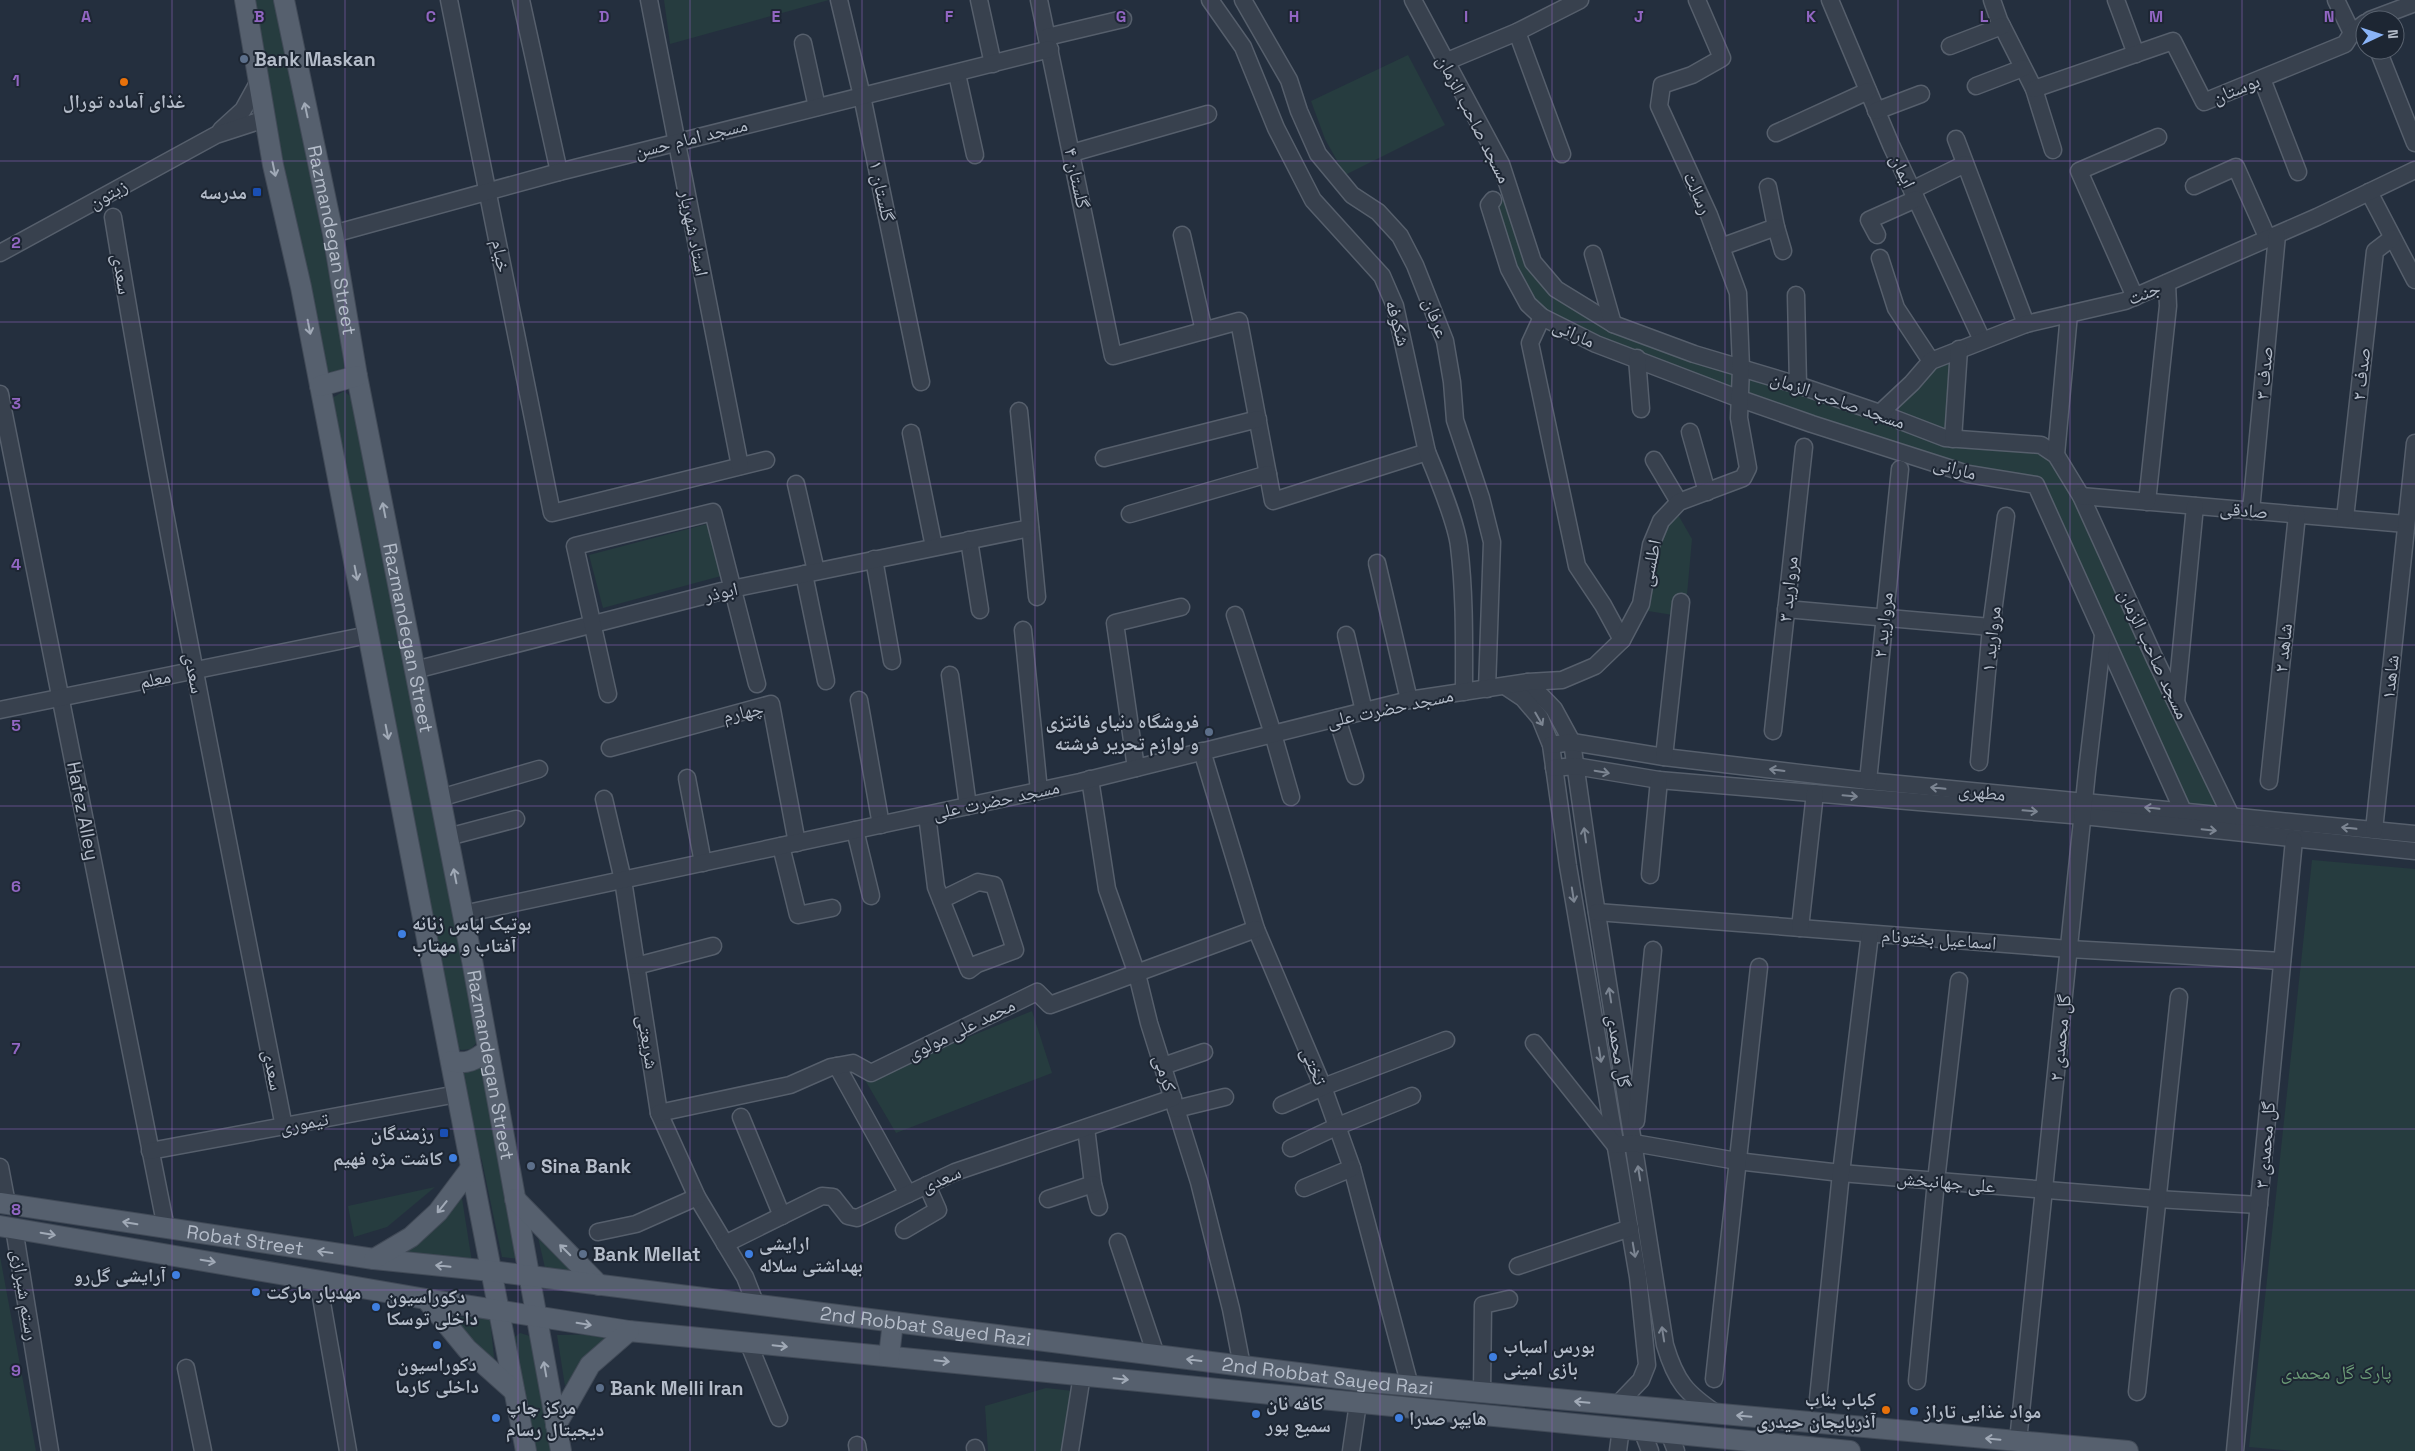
<svg xmlns="http://www.w3.org/2000/svg" width="2415" height="1451" viewBox="0 0 2415 1451" font-family="'Space Grotesk','Noto Naskh Arabic',sans-serif">
	<rect width="100%" height="100%" fill="#242f3e"/>
	<g fill="#263c3f">
		<path d="M252 0H274L319 220 346 367 334 374 324 370Z"/>
		<path d="M664 0H829L670 44Z"/>
		<path d="M1408 55 1445 125 1345 175 1325 139 1311 101Z"/>
		<path d="M1510 196 1532 265 1557 292 1739 370 1735 395 1542 315 1518 284 1496 201Z"/>
		<path d="M1955 354 1949 435 1885 412 1933 364Z"/>
		<path d="M1743 372 1892 421 2040 449 2054 459 2076 497 2223 810 2185 808 2042 489 1970 472 1742 395Z"/>
		<path d="M344 391 353 399 477 1042 471 1049 462 1050 454 1048 329 400Z"/>
		<path d="M1677 513 1692 539 1685 617 1648 611 1657 553 1663 532Z"/>
		<path d="M707 524 721 576 603 608 589 555Z"/>
		<path d="M2312 860 2415 869V1451H2295L2249 1447Z"/>
		<path d="M1032 1011 1052 1073 896 1133 865 1080Z"/>
		<path d="M482 1063 519 1259 502 1257 482 1161 474 1142 457 1069Z"/>
		<path d="M435 1187 387 1227 354 1237 348 1206Z"/>
		<path d="M461 1192 472 1262 398 1254Z"/>
		<path d="M536 1229 584 1276 546 1272Z"/>
		<path d="M0 1256 2 1267 36 1451H0Z"/>
		<path d="M447 1316 490 1319 495 1367Z"/>
		<path d="M520 1333 530 1336 552 1451H534L513 1338Z"/>
		<path d="M616 1334 585 1361 565 1386 557 1335Z"/>
		<path d="M1046 1388 1073 1391 1064 1451H988L985 1406Z"/>
	</g>
	<g fill="none" stroke-linecap="round" stroke-linejoin="round">
		<defs>
			<g id="minor">
				<path d="M449 0 552 513 766 460"/>
				<path d="M521 0 559 172"/>
				<path d="M649 0 740 466"/>
				<path d="M839 0 862 96 921 382"/>
				<path d="M979 0 993 64"/>
				<path d="M1039 0 1113 356 1239 321 1273 501 1427 452"/>
				<path d="M1210 0 1243 47 1276 128 1313 200 1382 276 1395 306 1427 452C1437 476 1456 521 1459 546 1465 595 1464 644 1464 692"/>
				<path d="M1243 0 1289 80 1299 111 1318 154 1352 195 1378 212 1400 236 1415 265 1445 341 1452 382 1455 420 1481 498 1492 542 1487 689"/>
				<path d="M1413 0 1501 164 1533 262 1556 289 1613 324 1694 354 1798 385 1880 413 1945 438 2041 445 2056 455 2081 496 2155 659 2231 816"/>
				<path d="M1830 0 1891 145 1982 340"/>
				<path d="M1992 0 1999 20 2034 89 2053 150"/>
				<path d="M2116 0 2136 54"/>
				<path d="M2336 0 2352 33"/>
				<path d="M2370 20 2415 3"/>
				<path d="M1517 32 1562 154"/>
				<path d="M1047 37 1123 19"/>
				<path d="M803 43 817 107"/>
				<path d="M1950 46 2002 26"/>
				<path d="M2378 50 2415 143"/>
				<path d="M1445 62 1517 32 1580 0"/>
				<path d="M957 74 975 155"/>
				<path d="M2262 79 2298 172"/>
				<path d="M1976 86 2023 68"/>
				<path d="M2034 89 2173 41 2204 102 2345 44 2352 33 2365 23"/>
				<path d="M1876 111 1921 94"/>
				<path d="M221 130 243 110 259 81"/>
				<path d="M1776 133 1868 91"/>
				<path d="M1956 139 2026 324"/>
				<path d="M1072 153 1208 114"/>
				<path d="M2194 186 2236 167 2268 239"/>
				<path d="M1768 187 1776 227 1783 251"/>
				<path d="M1912 190 1965 164"/>
				<path d="M2369 192 2415 280"/>
				<path d="M1493 200 1489 205 1509 269 1528 304 1542 317 1596 344 1732 396 1812 424 1968 474 2036 485 2183 811"/>
				<path d="M113 217C163 522 225 824 284 1127"/>
				<path d="M333 234 559 172 1050 49"/>
				<path d="M1182 235 1204 331"/>
				<path d="M1877 235 1869 220 1916 199"/>
				<path d="M1721 247 1776 227"/>
				<path d="M0 253 216 135 265 119"/>
				<path d="M1593 254 1613 324"/>
				<path d="M1880 258 1896 308 1931 361"/>
				<path d="M1796 295 1798 385"/>
				<path d="M2135 297 2079 171 2158 137"/>
				<path d="M1542 317 1530 343 1577 566 1603 605 1622 640"/>
				<path d="M1637 358 1641 409"/>
				<path d="M0 394 166 1228"/>
				<path d="M1019 411 1037 597"/>
				<path d="M1880 413 1912 383 1931 361 2026 324 2125 301 2317 217 2415 170"/>
				<path d="M1690 432 1707 492"/>
				<path d="M911 433 934 547"/>
				<path d="M1953 439 1959 349"/>
				<path d="M2056 455 2069 314"/>
				<path d="M1104 458 1258 419"/>
				<path d="M1654 460 1679 502"/>
				<path d="M796 484 816 571"/>
				<path d="M2081 496 2406 524"/>
				<path d="M2147 502 2168 306 2167 283"/>
				<path d="M2251 511 2277 235"/>
				<path d="M1130 514 1268 474"/>
				<path d="M2345 518 2375 251 2392 238"/>
				<path d="M969 540 980 610"/>
				<path d="M874 559 892 661"/>
				<path d="M1377 563 1409 700"/>
				<path d="M804 574 826 681"/>
				<path d="M1786 609 1991 627"/>
				<path d="M1235 615 1273 734 1291 797"/>
				<path d="M1023 630 1039 791"/>
				<path d="M1346 635 1364 711"/>
				<path d="M415 670 722 591 1030 528"/>
				<path d="M950 675 968 806"/>
				<path d="M1528 682 1554 709 1572 742 1592 882 1665 1345C1676 1382 1686 1393 1717 1414"/>
				<path d="M1505 686 1523 698 1540 718 1551 745 1568 866 1638 1277 1647 1365 1641 1380 1617 1405"/>
				<path d="M608 694 575 546 713 512 757 684"/>
				<path d="M859 700 881 825"/>
				<path d="M2176 702 2195 506"/>
				<path d="M0 710 368 635"/>
				<path d="M1337 718 1355 776"/>
				<path d="M1773 731 1804 447"/>
				<path d="M1551 745 1572 742 1664 757 1868 781 2415 834"/>
				<path d="M610 748 771 704 797 843"/>
				<path d="M1202 751 1256 929 1323 1087 1352 1168 1410 1386"/>
				<path d="M1664 757 1681 602"/>
				<path d="M1979 762 1991 627 2006 516"/>
				<path d="M1136 768 1115 623 1181 607"/>
				<path d="M1554 768 1575 766 1659 780 2083 816 2415 851"/>
				<path d="M687 778 703 863"/>
				<path d="M1090 779 1107 889 1137 974 1149 1023 1199 1182 1231 1309 1242 1366"/>
				<path d="M1868 781 1900 469"/>
				<path d="M2269 781 2297 515"/>
				<path d="M440 798 539 769"/>
				<path d="M604 799 623 880 659 1113 697 1197 745 1277 756 1305"/>
				<path d="M927 815 936 887 969 970 977 964 1015 950 994 885 978 882 941 900"/>
				<path d="M855 830 871 896"/>
				<path d="M2374 830 2415 443"/>
				<path d="M448 837 516 819"/>
				<path d="M781 846 798 915 832 908"/>
				<path d="M1650 875 1659 780"/>
				<path d="M1597 912 2069 949 2282 961"/>
				<path d="M463 914 1080 782 1409 700 1528 682 1562 680 1595 666 1622 640 1641 604 1651 545 1661 521 1679 502 1743 478 1748 468 1739 418 1741 368 1738 293 1709 215 1659 106 1662 85 1692 75 1722 58 1697 0"/>
				<path d="M1800 928 1815 793"/>
				<path d="M636 966 713 946"/>
				<path d="M1534 1043 1615 1145 1634 1143 1737 1161 1841 1173 2157 1199 2259 1205"/>
				<path d="M837 1066 908 1194"/>
				<path d="M1163 1066 1204 1052"/>
				<path d="M1282 1105 1323 1087 1446 1040"/>
				<path d="M1176 1109 1225 1097"/>
				<path d="M659 1113 790 1085 831 1067 853 1063 871 1073 1037 992 1050 1005 1256 929"/>
				<path d="M741 1117 782 1216"/>
				<path d="M1636 1121 1653 950"/>
				<path d="M1086 1128 1093 1184 1099 1207"/>
				<path d="M1291 1148 1338 1126 1412 1096"/>
				<path d="M150 1151 457 1094"/>
				<path d="M0 1167 7 1204"/>
				<path d="M1304 1188 1352 1168"/>
				<path d="M1048 1199 1093 1184"/>
				<path d="M14 1228 50 1451"/>
				<path d="M904 1230 938 1210 927 1185"/>
				<path d="M598 1232 636 1224 697 1197"/>
				<path d="M1118 1242 1156 1355"/>
				<path d="M725 1244 822 1196 833 1197 848 1216 857 1218 955 1172 1173 1098"/>
				<path d="M1518 1266 1630 1228"/>
				<path d="M318 1280 348 1451"/>
				<path d="M748 1342 779 1418"/>
				<path d="M186 1368 203 1451"/>
				<path d="M1714 1379 1759 967"/>
				<path d="M1917 1381 1936 1181 1959 981"/>
				<path d="M2137 1392 2179 997"/>
				<path d="M1482 1393 1483 1305 1509 1299"/>
				<path d="M1818 1399 1841 1173 1870 934"/>
				<path d="M1642 1430 1650 1451"/>
				<path d="M1669 1433 1676 1451"/>
				<path d="M2018 1441 2087 772 2103 635"/>
				<path d="M857 1445 858 1451"/>
				<path d="M975 1448 976 1451"/>
				<path d="M1070 1451 1082 1375"/>
				<path d="M1351 1451 1358 1403"/>
				<path d="M1618 1451 1621 1428"/>
				<path d="M2235 1451 2294 840"/>
			</g>
			<g id="major">
				<path d="M245 0 273 165 301 287 526 1451"/>
				<path id="s1" d="M284 0 333 234 357 376 472 960 561 1451"/>
				<path d="M320 386 357 376"/>
				<path d="M451 1061C467 1065 475 1060 488 1050"/>
				<path d="M515 1199 599 1285"/>
				<path id="s2" d="M0 1203 374 1259 491 1271 1370 1382 2128 1451"/>
				<path d="M0 1226 426 1299 629 1331 1850 1451"/>
				<path d="M374 1259 411 1237 438 1212 471 1168"/>
				<path d="M426 1299 467 1349 514 1391"/>
				<path d="M889 1356 893 1322"/>
				<path d="M556 1425 590 1365 629 1331"/>
			</g>
		</defs>
		<use href="#minor" stroke="#565f6c" stroke-width="19"/>
		<use href="#major" stroke="#414a57" stroke-width="22"/>
		<use href="#minor" stroke="#38414e" stroke-width="16"/>
		<use href="#major" stroke="#56606e" stroke-width="20"/>
	</g>
	<defs><path id="oneway-shaft" d="M-6 0H5M1.5-3L5.5 0L1.5 3" fill="none" stroke-width="1.6" stroke-linecap="round" stroke-linejoin="round" transform="scale(1.25)"/></defs>
	<g stroke="#a1aab7">
		<use href="#oneway-shaft" transform="translate(306 110) rotate(-102)"/>
		<use href="#oneway-shaft" transform="translate(274 169) rotate(78)"/>
		<use href="#oneway-shaft" transform="translate(309 327) rotate(79)"/>
		<use href="#oneway-shaft" transform="translate(384 510) rotate(-101)"/>
		<use href="#oneway-shaft" transform="translate(356 573) rotate(79)"/>
		<use href="#oneway-shaft" transform="translate(387 732) rotate(79)"/>
		<use href="#oneway-shaft" transform="translate(455 876) rotate(-101)"/>
		<use href="#oneway-shaft" transform="translate(442 1207) rotate(129)"/>
		<use href="#oneway-shaft" transform="translate(130 1223) rotate(-171)"/>
		<use href="#oneway-shaft" transform="translate(48 1234) rotate(10)"/>
		<use href="#oneway-shaft" transform="translate(565 1250) rotate(-135)"/>
		<use href="#oneway-shaft" transform="translate(325 1252) rotate(-172)"/>
		<use href="#oneway-shaft" transform="translate(208 1261) rotate(10)"/>
		<use href="#oneway-shaft" transform="translate(443 1266) rotate(-174)"/>
		<use href="#oneway-shaft" transform="translate(584 1324) rotate(9)"/>
		<use href="#oneway-shaft" transform="translate(780 1346) rotate(6)"/>
		<use href="#oneway-shaft" transform="translate(1194 1360) rotate(-173)"/>
		<use href="#oneway-shaft" transform="translate(942 1361) rotate(6)"/>
		<use href="#oneway-shaft" transform="translate(545 1369) rotate(-100)"/>
		<use href="#oneway-shaft" transform="translate(1121 1379) rotate(6)"/>
		<use href="#oneway-shaft" transform="translate(1582 1402) rotate(-175)"/>
		<use href="#oneway-shaft" transform="translate(1744 1416) rotate(-175)"/>
		<use href="#oneway-shaft" transform="translate(1993 1439) rotate(-175)"/>
	</g>
	<g stroke="#7c8592">
		<use href="#oneway-shaft" transform="translate(1539 719) rotate(60)"/>
		<use href="#oneway-shaft" transform="translate(1777 770) rotate(-173)"/>
		<use href="#oneway-shaft" transform="translate(1602 772) rotate(10)"/>
		<use href="#oneway-shaft" transform="translate(1938 788) rotate(-174)"/>
		<use href="#oneway-shaft" transform="translate(1850 796) rotate(5)"/>
		<use href="#oneway-shaft" transform="translate(2152 808) rotate(-174)"/>
		<use href="#oneway-shaft" transform="translate(2030 811) rotate(5)"/>
		<use href="#oneway-shaft" transform="translate(2349 828) rotate(-174)"/>
		<use href="#oneway-shaft" transform="translate(2209 830) rotate(6)"/>
		<use href="#oneway-shaft" transform="translate(1585 835) rotate(-98)"/>
		<use href="#oneway-shaft" transform="translate(1573 895) rotate(81)"/>
		<use href="#oneway-shaft" transform="translate(1610 995) rotate(-99)"/>
		<use href="#oneway-shaft" transform="translate(1600 1055) rotate(81)"/>
		<use href="#oneway-shaft" transform="translate(1639 1173) rotate(-99)"/>
		<use href="#oneway-shaft" transform="translate(1634 1250) rotate(80)"/>
		<use href="#oneway-shaft" transform="translate(1663 1334) rotate(-99)"/>
	</g>
	<path fill="none" stroke="#9266c3" stroke-width="1" stroke-opacity="0.55" d="M172 0V1451M345 0V1451M518 0V1451M690 0V1451M862 0V1451M1035 0V1451M1208 0V1451M1380 0V1451M1552 0V1451M1725 0V1451M1898 0V1451M2070 0V1451M2242 0V1451M0 161H2415M0 322H2415M0 484H2415M0 645H2415M0 806H2415M0 967H2415M0 1129H2415M0 1290H2415"/>
	<g fill="#5c6f8a" stroke="#1d2633" stroke-width="2">
		<circle cx="244" cy="59" r="5"/>
		<circle cx="1209" cy="732" r="5"/>
		<circle cx="531" cy="1166" r="5"/>
		<circle cx="583" cy="1254" r="5"/>
		<circle cx="600" cy="1388" r="5"/>
	</g>
	<g fill="#e8710a" stroke="#1d2633" stroke-width="2">
		<circle cx="124" cy="82" r="5"/>
		<circle cx="1886" cy="1410" r="5"/>
	</g>
	<g fill="#1a4fb4" stroke="#1d2633" stroke-width="2">
		<rect x="252" y="187" width="10" height="10" rx="2.5"/>
		<rect x="439" y="1128" width="10" height="10" rx="2.5"/>
	</g>
	<g fill="#3f7fe0" stroke="#1d2633" stroke-width="2">
		<circle cx="402" cy="934" r="5"/>
		<circle cx="453" cy="1158" r="5"/>
		<circle cx="749" cy="1254" r="5"/>
		<circle cx="176" cy="1275" r="5"/>
		<circle cx="256" cy="1292" r="5"/>
		<circle cx="376" cy="1307" r="5"/>
		<circle cx="437" cy="1345" r="5"/>
		<circle cx="1493" cy="1357" r="5"/>
		<circle cx="1914" cy="1411" r="5"/>
		<circle cx="1256" cy="1414" r="5"/>
		<circle cx="496" cy="1418" r="5"/>
		<circle cx="1399" cy="1418" r="5"/>
	</g>
	<g text-anchor="middle" dominant-baseline="central" stroke-width="4" stroke-linejoin="round" paint-order="stroke">
		<g font-size="19" font-weight="bold" fill="#b4bcc9" stroke="#1d2633" text-anchor="start">
			<text x="254" y="59">Bank Maskan</text>
			<text x="124" y="101" text-anchor="middle">غذای آماده تورال</text>
			<text x="247" y="192" text-anchor="end">مدرسه</text>
			<text x="1199" y="721" text-anchor="end">فروشگاه دنیای فانتزی<tspan x="1199" dy="22">و لوازم تحریر فرشته</tspan></text>
			<text x="412" y="923">بوتیک لباس زنانه<tspan x="412" dy="22">آفتاب و مهتاب</tspan></text>
			<text x="434" y="1133" text-anchor="end">رزمندگان</text>
			<text x="443" y="1158" text-anchor="end">کاشت مژه فهیم</text>
			<text x="541" y="1166">Sina Bank</text>
			<text x="759" y="1243">ارایشی<tspan x="759" dy="22">بهداشتی سلاله</tspan></text>
			<text x="593" y="1254">Bank Mellat</text>
			<text x="166" y="1275" text-anchor="end">آرایشی گل‌رو</text>
			<text x="266" y="1292">مهدیار مارکت</text>
			<text x="386" y="1296">دکوراسیون<tspan x="386" dy="22">داخلی توسکا</tspan></text>
			<text x="1503" y="1346">بورس اسباب<tspan x="1503" dy="22">بازی امینی</tspan></text>
			<text x="437" y="1364" text-anchor="middle">دکوراسیون<tspan x="437" dy="22">داخلی کارما</tspan></text>
			<text x="610" y="1388">Bank Melli Iran</text>
			<text x="1876" y="1399" text-anchor="end">کباب بناب<tspan x="1876" dy="22">آذربایجان حیدری</tspan></text>
			<text x="1266" y="1403">کافه نان<tspan x="1266" dy="22">سمیع پور</tspan></text>
			<text x="506" y="1407">مرکز چاپ<tspan x="506" dy="22">دیجیتال رسام</tspan></text>
			<text x="1924" y="1411">مواد غذایی تاراز</text>
			<text x="1409" y="1418">هایپر صدرا</text>
		</g>
		<g font-size="19" fill="#b4bcc9" stroke="#1d2633">
			<text transform="translate(2236 89) rotate(-22)">بوستان</text>
			<text transform="translate(1474 119) rotate(63)">مسجد صاحب الزمان</text>
			<text transform="translate(691 138) rotate(-14)">مسجد امام حسن</text>
			<text transform="translate(1903 171) rotate(65)">ایمان</text>
			<text transform="translate(1077 178) rotate(78)">گلستان ۴</text>
			<text transform="translate(882 191) rotate(78)">گلستان ۱</text>
			<text transform="translate(1698 193) rotate(66)">رسالت</text>
			<text transform="translate(108 194) rotate(-29)">زیتون</text>
			<text transform="translate(694 233) rotate(79)">استاد شهریار</text>
			<text stroke="none"><textPath href="#s1" startOffset="245">Razmandegan Street</textPath></text>
			<text transform="translate(501 256) rotate(79)">خیام</text>
			<text transform="translate(122 274) rotate(81)">سعدی</text>
			<text transform="translate(2144 293) rotate(-22)">جنت</text>
			<text transform="translate(1436 318) rotate(70)">عرفان</text>
			<text transform="translate(1398 323) rotate(74)">شکوفه</text>
			<text transform="translate(1574 333) rotate(25)">مارانی</text>
			<text transform="translate(2264 373) rotate(-85)">صدف ۳</text>
			<text transform="translate(2361 374) rotate(-84)">صدف ۲</text>
			<text transform="translate(1838 400) rotate(19)">مسجد صاحب الزمان</text>
			<text transform="translate(1955 468) rotate(15)">مارانی</text>
			<text transform="translate(2244 510) rotate(5)">صادقی</text>
			<text transform="translate(1650 563) rotate(-78)">اطلسی</text>
			<text transform="translate(1788 589) rotate(-84)">مروارید ۳</text>
			<text transform="translate(721 592) rotate(-13)">ابوذر</text>
			<text transform="translate(1883 625) rotate(-84)">مروارید ۲</text>
			<text stroke="none"><textPath href="#s1" startOffset="650">Razmandegan Street</textPath></text>
			<text transform="translate(1991 639) rotate(-84)">مروارید ۱</text>
			<text transform="translate(2283 648) rotate(-84)">شاهد ۲</text>
			<text transform="translate(2154 654) rotate(65)">مسجد صاحب الزمان</text>
			<text transform="translate(194 673) rotate(79)">سعدی</text>
			<text transform="translate(2390 677) rotate(-84)">شاهد۱</text>
			<text transform="translate(155 679) rotate(-12)">معلم</text>
			<text transform="translate(1390 708) rotate(-12)">مسجد حضرت علی</text>
			<text transform="translate(743 712) rotate(-12)">چهارم</text>
			<text transform="translate(1982 792) rotate(6)">مطهری</text>
			<text transform="translate(996 800) rotate(-12)">مسجد حضرت علی</text>
			<text transform="translate(83 811) rotate(79)">Hafez Alley</text>
			<text transform="translate(1939 939) rotate(4)">اسماعیل بختونام</text>
			<text transform="translate(961 1029) rotate(-26)">محمد علی مولوی</text>
			<text transform="translate(2060 1038) rotate(-84)">گل محمدی ۲</text>
			<text transform="translate(648 1042) rotate(81)">شریعتی</text>
			<text transform="translate(1619 1051) rotate(81)">گل محمدی</text>
			<text stroke="none"><textPath href="#s1" startOffset="1085">Razmandegan Street</textPath></text>
			<text transform="translate(1314 1066) rotate(67)">تختی</text>
			<text transform="translate(273 1070) rotate(79)">سعدی</text>
			<text transform="translate(1165 1073) rotate(73)">کرمی</text>
			<text transform="translate(304 1123) rotate(-11)">تیموری</text>
			<text transform="translate(2265 1145) rotate(-85)">گل محمدی ۳</text>
			<text transform="translate(941 1179) rotate(-23)">سعدی</text>
			<text transform="translate(1946 1182) rotate(5)">علی جهانبخش</text>
			<text stroke="none"><textPath href="#s2" startOffset="248">Robat Street</textPath></text>
			<text transform="translate(25 1295) rotate(81)">رستم شیرازی</text>
			<text stroke="none"><textPath href="#s2" startOffset="934">2nd Robbat Sayed Razi</textPath></text>
			<text stroke="none"><textPath href="#s2" startOffset="1339">2nd Robbat Sayed Razi</textPath></text>
		</g>
		<g font-size="19" fill="#6b9a76" stroke="#1d2633">
			<text x="2336" y="1372">پارک گل محمدی</text>
		</g>
	</g>
	<g font-size="16" text-anchor="middle" font-weight="bold" fill="#9266c3" stroke="#1d2633" stroke-width="4" stroke-linejoin="round" paint-order="stroke">
		<text x="86" y="22">A</text>
		<text x="259" y="22">B</text>
		<text x="431" y="22">C</text>
		<text x="604" y="22">D</text>
		<text x="776" y="22">E</text>
		<text x="949" y="22">F</text>
		<text x="1121" y="22">G</text>
		<text x="1294" y="22">H</text>
		<text x="1466" y="22">I</text>
		<text x="1639" y="22">J</text>
		<text x="1811" y="22">K</text>
		<text x="1984" y="22">L</text>
		<text x="2156" y="22">M</text>
		<text x="2329" y="22">N</text>
		<text x="16" y="86">1</text>
		<text x="16" y="248">2</text>
		<text x="16" y="409">3</text>
		<text x="16" y="570">4</text>
		<text x="16" y="731">5</text>
		<text x="16" y="892">6</text>
		<text x="16" y="1054">7</text>
		<text x="16" y="1215">8</text>
		<text x="16" y="1376">9</text>
	</g>
	<g transform="translate(2380 35) rotate(86)"><circle r="24" fill="#1d2633" stroke="#59626f"/>
	<path d="M0-4L9 19L0 12L-9 19Z" fill="#8ab4f8"/>
	<text y="-8" font-size="14" font-weight="bold" text-anchor="middle" fill="#b4bcc9">N</text>
	</g>
</svg>
